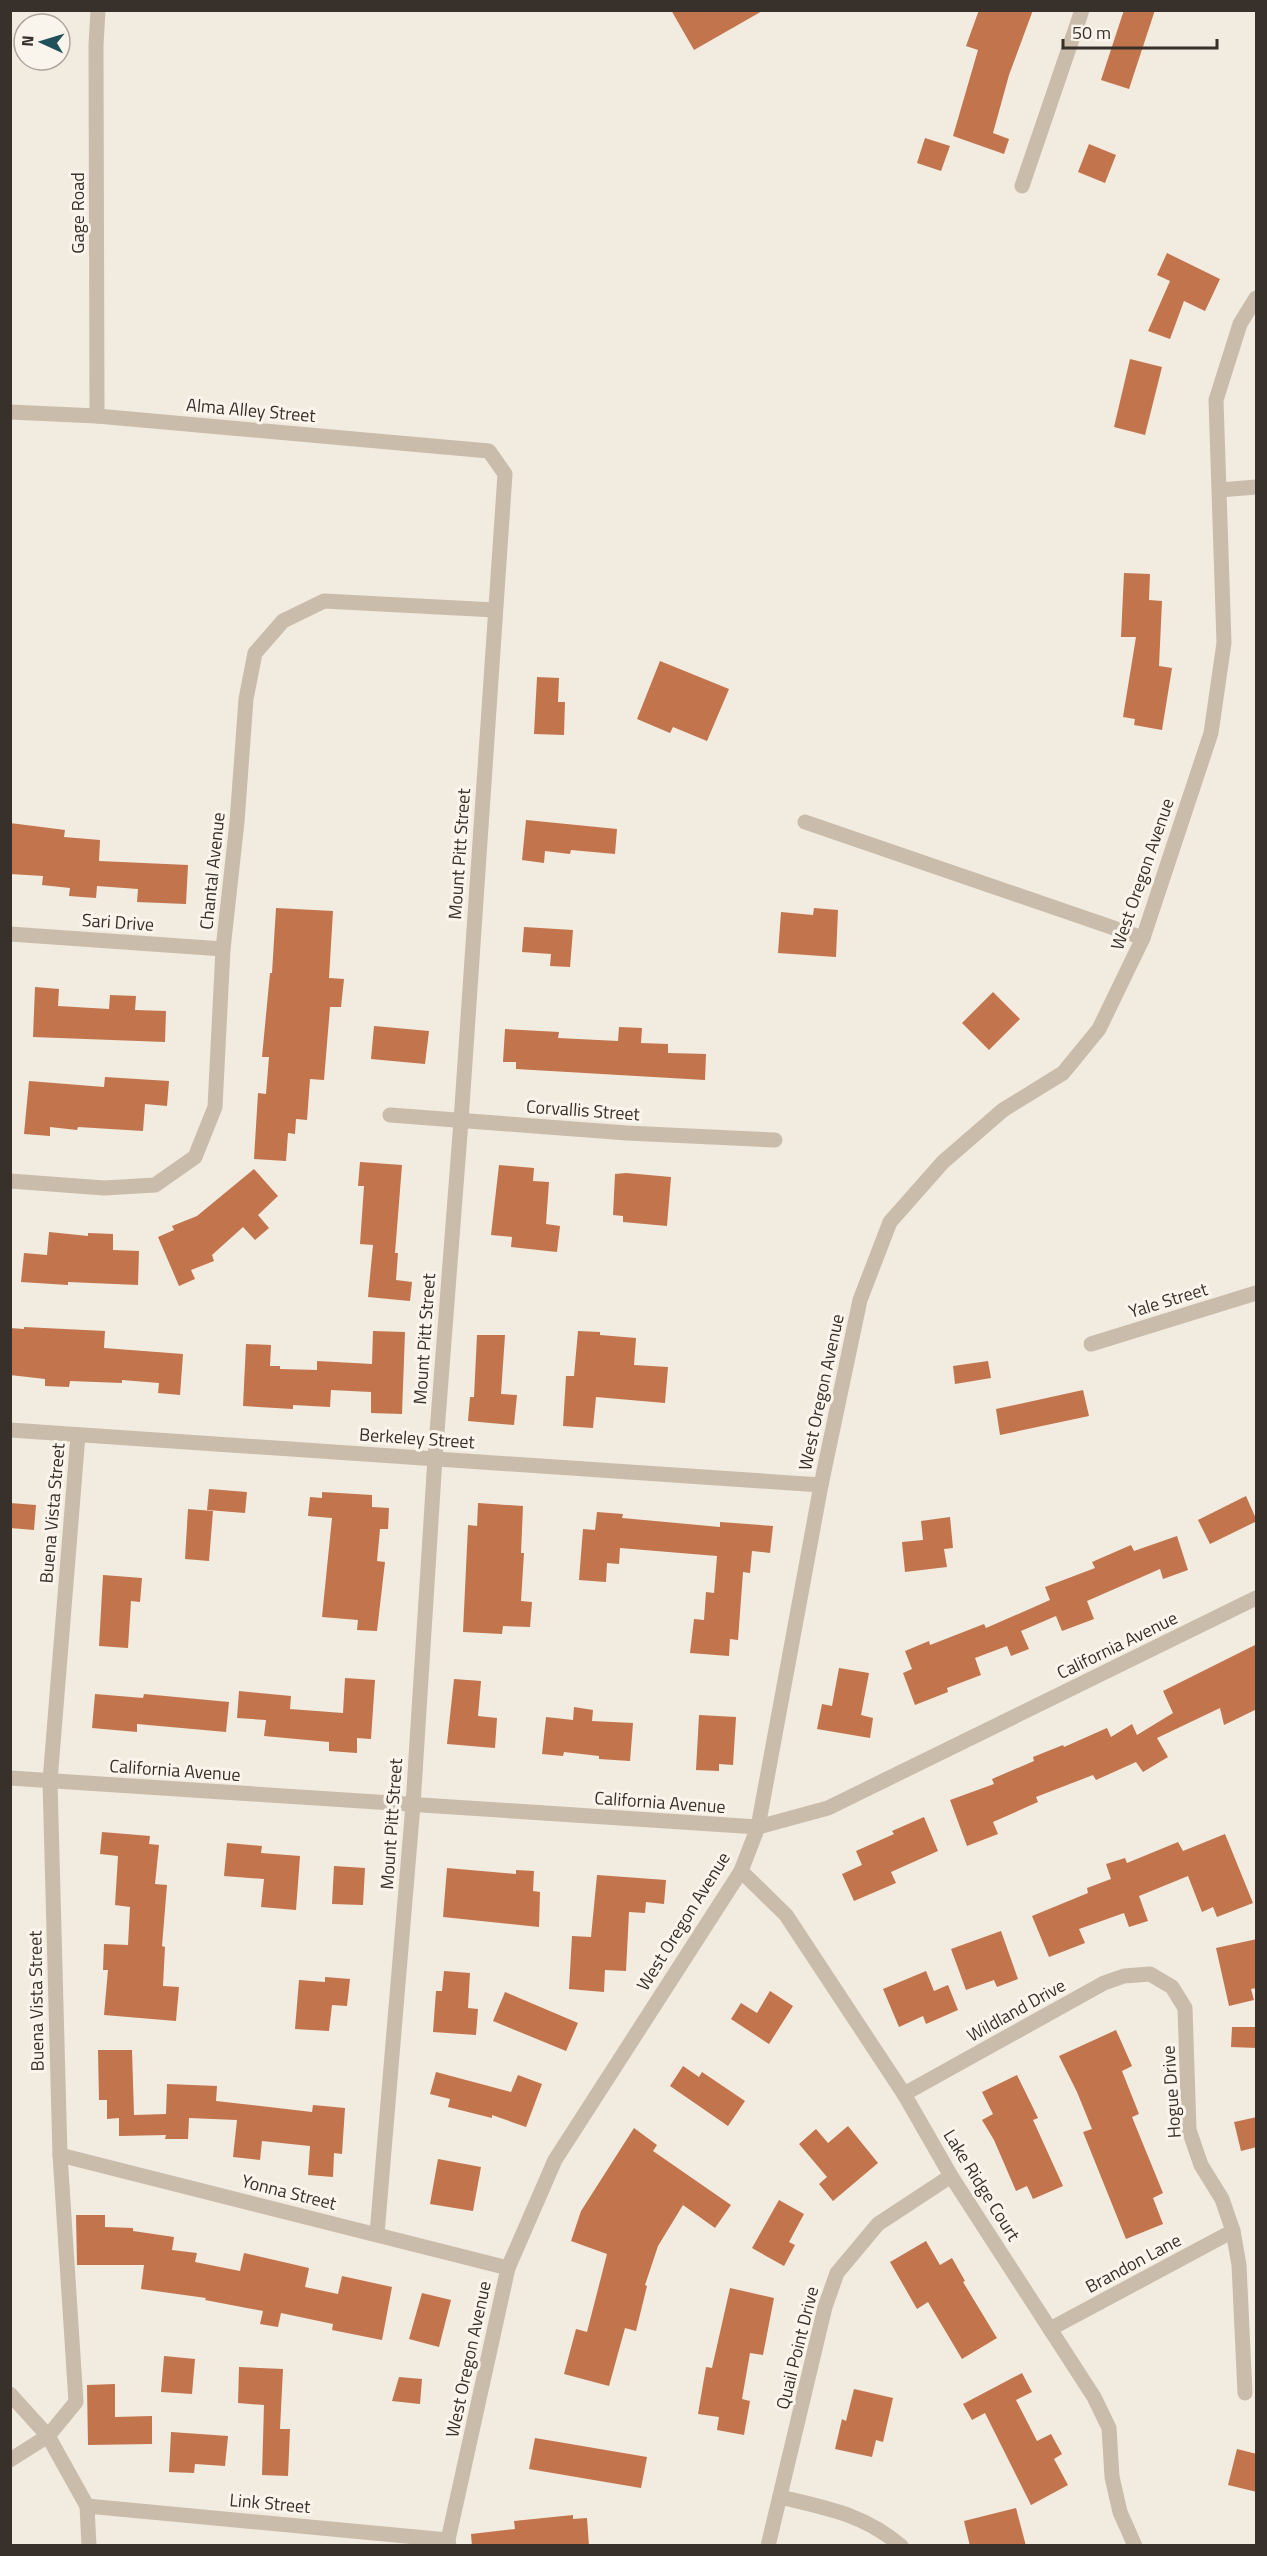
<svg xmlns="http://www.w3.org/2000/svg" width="1267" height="2556" viewBox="0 0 1267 2556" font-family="'Titillium Web',sans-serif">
	<rect width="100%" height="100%" fill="#f2ebdf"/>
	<g fill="#c2744d">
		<path d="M671 10H764L694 50Z"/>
		<path d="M979 10H1033L1009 75 993 133 1009 139 1004 154 953 136 978 50 966 46Z"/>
		<path d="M1124 10H1155L1129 89 1101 80Z"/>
		<path d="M925 138 950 146 941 171 917 163Z"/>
		<path d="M1089 144 1116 155 1105 183 1078 172Z"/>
		<path d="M1167 253 1220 279 1205 311 1184 301 1170 339 1148 331 1170 281 1157 275Z"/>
		<path d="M1130 359 1162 367 1145 435 1114 427Z"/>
		<path d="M1124 573 1150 574 1149 600 1162 601 1159 666 1172 668 1162 730 1134 725 1135 719 1123 717 1136 637H1121Z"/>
		<path d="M660 661 729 689 707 741 673 727 670 733 637 719Z"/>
		<path d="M537 677 559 678 558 702H565L564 735 534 734Z"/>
		<path d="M526 820 617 829 615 854 571 850 570 854 545 851 544 863 522 860Z"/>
		<path d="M10 823 65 830 64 837 100 840 99 861 188 865 186 904 137 902 138 889 97 886 96 898 69 896 70 888 42 885 43 876 10 874Z"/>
		<path d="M276 908 333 911 329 978 344 979 341 1007H330L324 1080 310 1079 307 1120 296 1119 295 1134 288 1133 286 1161 254 1159 258 1093 266 1094 269 1057H262L270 973H272Z"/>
		<path d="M814 908 838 910 836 957 778 953 781 912 813 915Z"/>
		<path d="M524 927 573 930 570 967 550 966 551 954 522 952Z"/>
		<path d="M35 987 59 989 58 1006 109 1009 110 995 136 996 135 1010 166 1011 165 1042 33 1037Z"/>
		<path d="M993 992 1020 1019 989 1050 962 1023Z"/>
		<path d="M374 1026 429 1031 425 1064 371 1059Z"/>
		<path d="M619 1027 642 1028 641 1043 668 1044V1053L706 1054 705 1080 516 1069V1062H503L505 1029 559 1032 558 1038 618 1041Z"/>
		<path d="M105 1077 169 1081 167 1106 145 1104 143 1131 78 1127 77 1130 50 1127V1136L24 1134 29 1081 104 1087Z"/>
		<path d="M360 1162 402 1165 395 1253H398L396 1280 412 1282 410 1301 368 1297 373 1245 360 1244 364 1186H358Z"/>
		<path d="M499 1165 534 1168 533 1181 549 1182 546 1224 560 1226 557 1252 511 1247 512 1237 491 1235Z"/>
		<path d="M254 1169 278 1196 258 1215 269 1228 255 1240 243 1227 212 1255 214 1261 191 1270 195 1279 179 1286 158 1237 174 1230 172 1226 197 1216Z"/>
		<path d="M626 1173 671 1177 667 1226 623 1222V1216L613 1215 615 1174Z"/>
		<path d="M49 1232 88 1236V1233L113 1234V1250L139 1251 138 1285 68 1282V1285L21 1282 24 1253 47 1255Z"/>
		<path d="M24 1327 105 1331 104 1348 183 1354 180 1395 158 1393 159 1383 122 1380V1383L70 1381 69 1387 45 1386V1379L10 1375V1328L24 1329Z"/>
		<path d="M373 1331 405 1332 402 1414 371 1413V1392L331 1390 330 1407 293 1405V1409L243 1406 246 1344 271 1345 270 1366H280V1369L317 1370V1361L372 1364Z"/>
		<path d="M578 1331 600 1332V1335L636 1338 634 1365 668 1367 665 1403 596 1397 593 1428 563 1426 566 1376H574Z"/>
		<path d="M477 1335H505L501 1394 517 1395 514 1425 468 1421 470 1397H474Z"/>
		<path d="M988 1361 991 1378 955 1384 953 1366Z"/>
		<path d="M1083 1390 1089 1416 1000 1435 996 1409Z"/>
		<path d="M209 1489 247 1492 245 1513 207 1510Z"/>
		<path d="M322 1492 372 1495V1507L389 1508 388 1529H380L377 1561 385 1562 377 1631 357 1630 358 1620 322 1617 332 1518 308 1516 310 1497 322 1498Z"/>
		<path d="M1246 1496 1257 1521 1210 1544 1198 1520Z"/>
		<path d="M10 1503 36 1505 34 1530 10 1528Z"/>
		<path d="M478 1503 523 1506 521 1553H524L521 1601 532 1602 530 1627 503 1626 502 1634 463 1632 468 1525 477 1526Z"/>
		<path d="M188 1509 213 1511 209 1561 185 1559Z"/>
		<path d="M597 1512 623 1514 622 1518 720 1527V1522L773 1526 770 1553 752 1551 750 1573 743 1572 738 1640 730 1639 729 1656 690 1653 694 1619 704 1620 706 1592 714 1593 717 1556 620 1548 619 1564 607 1563 606 1582 579 1580 583 1529 595 1530Z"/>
		<path d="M950 1517 953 1548 944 1549 947 1567 905 1572 902 1542 923 1540 921 1521Z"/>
		<path d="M1177 1536 1188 1570 1163 1579 1160 1569 1087 1601 1094 1619 1062 1631 1056 1616 1021 1631 1029 1649 1011 1656 1007 1646 975 1658 981 1675 947 1688 948 1692 915 1705 903 1673 912 1669 905 1651 929 1641 930 1645 984 1624 986 1628 1050 1600 1045 1587 1095 1568 1092 1562 1131 1545 1134 1551Z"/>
		<path d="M103 1575 142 1578 140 1602 131 1601 128 1648 99 1646Z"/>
		<path d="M1257 1644V1709L1224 1725 1220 1708 1157 1738 1168 1757 1143 1772 1136 1762 1096 1780 1093 1775 1036 1797 1038 1802 993 1822 998 1834 967 1846 950 1800 994 1784 992 1779 1034 1761 1033 1757 1063 1745 1064 1747 1107 1728 1111 1737 1132 1724 1137 1735 1173 1713 1163 1691Z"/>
		<path d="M839 1668 869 1673 861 1715 873 1718 870 1738 817 1729 822 1704 832 1706Z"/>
		<path d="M345 1678 375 1680 371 1739 357 1738V1753L329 1751V1742L264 1736 266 1720 237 1718 239 1691 291 1696 290 1709 343 1713Z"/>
		<path d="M454 1679 481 1681 478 1716 497 1718 495 1748 447 1744Z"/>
		<path d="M95 1694 143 1698 144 1694 229 1702 226 1732 137 1724V1732L92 1728Z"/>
		<path d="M574 1707 593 1710 592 1721 633 1723 630 1761 599 1759V1756L564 1752 563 1756 542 1754 546 1717 573 1720Z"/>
		<path d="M699 1715 736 1717 733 1765 719 1764V1771L696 1770Z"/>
		<path d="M924 1817 938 1851 891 1872 896 1883 854 1901 842 1874 862 1865 856 1851 894 1834 892 1831Z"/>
		<path d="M102 1832 150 1836 149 1844 159 1845 155 1884 167 1885 162 1946 165 1947 163 1986 179 1987 176 2021 104 2015 108 1970H103L104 1944 128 1945 130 1907 115 1905 118 1856 100 1854Z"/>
		<path d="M1225 1834 1253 1903 1217 1917 1213 1907 1202 1912 1188 1876 1139 1896 1148 1921 1129 1927 1124 1913 1079 1929 1085 1943 1049 1957 1032 1916 1088 1893 1087 1888 1111 1879 1106 1864 1125 1858 1127 1863 1178 1842 1183 1851Z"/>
		<path d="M227 1843 262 1846 261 1853 300 1856 296 1910 261 1907 264 1879 224 1876Z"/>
		<path d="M334 1866 365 1868 363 1905 332 1904Z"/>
		<path d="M447 1868 516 1874V1870L534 1871 533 1891 540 1892 539 1927 443 1917Z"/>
		<path d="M597 1875 666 1880 664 1904 646 1902 645 1913 629 1912 626 1971 605 1970 604 1992 569 1989 572 1936 591 1937Z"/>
		<path d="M1001 1931 1018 1979 997 1987 994 1980 966 1990 951 1949Z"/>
		<path d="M1257 1939V1988L1251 1989 1254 2000 1229 2006 1216 1948Z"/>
		<path d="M444 1971 470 1973 468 2008 478 2009 476 2035 433 2032 436 1991H442Z"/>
		<path d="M926 1971 934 1991 948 1985 958 2010 926 2024 923 2016 899 2027 883 1989Z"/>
		<path d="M325 1977 350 1979 347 2006 332 2005 329 2031 295 2029 299 1980 325 1982Z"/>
		<path d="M770 1991 793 2006 769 2044 731 2019 741 2003 757 2013Z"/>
		<path d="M505 1992 578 2023 566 2051 493 2021Z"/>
		<path d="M1232 2027H1257V2048L1231 2047Z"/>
		<path d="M1116 2030 1132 2066 1122 2071 1139 2114 1132 2117 1163 2193 1153 2198 1163 2224 1126 2239 1083 2132 1092 2129 1077 2092 1059 2056Z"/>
		<path d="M98 2050H132L134 2115 166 2114 167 2084 217 2086 216 2101 312 2112 313 2105 345 2108 342 2154 334 2153 333 2177 308 2175 310 2146 262 2141 260 2160 233 2157 237 2120 189 2118 188 2139H165L166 2135 119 2136V2118L107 2119V2100H99Z"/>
		<path d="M683 2066 699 2077 702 2072 745 2101 728 2126 670 2086Z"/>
		<path d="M436 2072 511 2092 518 2075 542 2084 526 2127 492 2115V2118L448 2107 450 2099 430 2094Z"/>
		<path d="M1017 2075 1038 2118 1033 2120 1063 2186 1033 2199 1027 2186 1016 2191 994 2140 982 2120 993 2114 982 2092Z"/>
		<path d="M1257 2117V2147L1241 2151 1234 2122Z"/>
		<path d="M848 2126 878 2163 833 2201 819 2184 827 2177 799 2144 816 2129 828 2143Z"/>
		<path d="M634 2128 657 2145 653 2151 731 2205 715 2228 683 2205 658 2246 645 2285 647 2286 636 2331 625 2328 609 2386 564 2374 576 2329 587 2332 607 2254 571 2241 581 2211Z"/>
		<path d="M438 2159 481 2167 473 2211 430 2204Z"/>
		<path d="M779 2200 804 2214 789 2242 795 2245 784 2266 752 2248Z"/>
		<path d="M76 2215H105V2227L133 2228V2231L174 2237 172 2250 197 2253 195 2262 240 2271 244 2253 309 2268 305 2287 338 2294 342 2276 392 2287 382 2340 332 2330 333 2324 281 2313 278 2327 260 2324 263 2311 205 2300 206 2298 141 2289 144 2265H77Z"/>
		<path d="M926 2241 940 2265 952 2258 965 2281 963 2282 997 2338 962 2359 928 2302 917 2309 890 2262Z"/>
		<path d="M730 2288 774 2298 763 2355 750 2353 742 2399 750 2401 744 2435 717 2430 719 2417 698 2414 706 2367 712 2368Z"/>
		<path d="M422 2293 451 2300 439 2347 409 2339Z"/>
		<path d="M164 2356 195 2359 192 2394 161 2392Z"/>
		<path d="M239 2367 283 2369 280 2429H290L288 2476 262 2475 264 2405 238 2403Z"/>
		<path d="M1022 2373 1032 2392 1016 2400 1037 2441 1051 2434 1062 2454 1054 2459 1068 2485 1031 2505 985 2413 972 2420 963 2404Z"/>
		<path d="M399 2377 422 2379 420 2404 392 2401Z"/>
		<path d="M115 2384V2417L152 2416V2444L88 2445 87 2385Z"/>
		<path d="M854 2389 893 2398 883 2442 876 2440 872 2457 835 2449 842 2419 846 2421Z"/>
		<path d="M171 2432 228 2436 225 2466 195 2464 194 2473 169 2472Z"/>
		<path d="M535 2438 647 2457 641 2488 529 2469Z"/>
		<path d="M1237 2449 1257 2454V2492L1228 2485Z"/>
		<path d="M1016 2508 1026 2546H970L964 2521Z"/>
		<path d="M573 2515V2519L587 2518 589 2546H472L471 2534 515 2529 514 2521Z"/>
	</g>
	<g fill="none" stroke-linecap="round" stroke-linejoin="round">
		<g stroke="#cabcab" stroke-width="15">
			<path d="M1022 186 1082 10"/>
			<path d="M10 412 97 416 489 451 505 474 461 1121 435 1458 413 1805 377 2234"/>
			<path d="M97 416 96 45 98 10"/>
			<path d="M1220 490 1256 487"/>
			<path d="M805 822 1143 938"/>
			<path d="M10 934 223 949"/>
			<path d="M390 1115 627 1133 775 1140"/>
			<path d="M10 1181 104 1188 155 1185 195 1157 215 1107 223 949 237 822 246 699 255 653 283 621 324 601 495 610"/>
			<path d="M1091 1344 1256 1293"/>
			<path d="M10 1430 821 1485"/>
			<path d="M78 1435 50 1781 60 2155 76 2402 48 2436 87 2506 89 2546"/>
			<path d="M10 1778 758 1827 828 1808 1256 1598"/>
			<path d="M741 1871 786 1915 904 2094 951 2176 1094 2397 1109 2428 1112 2477 1120 2512 1135 2546"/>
			<path d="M904 2094 1104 1983 1124 1976 1150 1974 1172 1987 1185 2008 1189 2130 1201 2165 1222 2199 1233 2231 1239 2265 1245 2393"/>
			<path d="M60 2155 508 2268"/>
			<path d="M1050 2329 1233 2231"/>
			<path d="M10 2394 48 2436 10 2460"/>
			<path d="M780 2497C826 2508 864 2514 901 2546"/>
			<path d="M87 2506 448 2540"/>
			<path d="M449 2546 448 2540 508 2268 555 2160 741 1871 758 1827 821 1485 860 1300 890 1222 943 1162 1003 1110 1063 1073 1099 1029 1143 938 1211 733 1224 643 1216 400 1240 324 1256 298"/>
			<path d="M768 2546 825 2307 837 2273 878 2224 951 2176"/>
		</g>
	</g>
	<g text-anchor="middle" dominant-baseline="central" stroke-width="6" stroke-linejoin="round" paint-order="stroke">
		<g font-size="18" fill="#38302a" stroke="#faf5ec">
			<text transform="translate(77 213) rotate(-90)">Gage Road</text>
			<text transform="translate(251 410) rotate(5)">Alma Alley Street</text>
			<text transform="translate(459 854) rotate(-86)">Mount Pitt Street</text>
			<text transform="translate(212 871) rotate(-84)">Chantal Avenue</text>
			<text transform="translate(1142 874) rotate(-71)">West Oregon Avenue</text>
			<text transform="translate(118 922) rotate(4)">Sari Drive</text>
			<text transform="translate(583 1110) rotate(4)">Corvallis Street</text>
			<text transform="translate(1168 1300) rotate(-17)">Yale Street</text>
			<text transform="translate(424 1339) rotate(-86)">Mount Pitt Street</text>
			<text transform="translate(821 1392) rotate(-78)">West Oregon Avenue</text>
			<text transform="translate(417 1438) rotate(4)">Berkeley Street</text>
			<text transform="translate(52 1513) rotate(-85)">Buena Vista Street</text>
			<text transform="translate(1117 1645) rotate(-26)">California Avenue</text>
			<text transform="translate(175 1770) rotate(4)">California Avenue</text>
			<text transform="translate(660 1802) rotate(4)">California Avenue</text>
			<text transform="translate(391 1824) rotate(-86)">Mount Pitt Street</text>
			<text transform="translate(683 1921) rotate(-58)">West Oregon Avenue</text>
			<text transform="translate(36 2001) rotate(-91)">Buena Vista Street</text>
			<text transform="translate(1016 2010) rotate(-29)">Wildland Drive</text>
			<text transform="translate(1171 2092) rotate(-94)">Hogue Drive</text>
			<text transform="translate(982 2185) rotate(58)">Lake Ridge Court</text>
			<text transform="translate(289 2192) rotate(14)">Yonna Street</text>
			<text transform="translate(1133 2263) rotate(-28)">Brandon Lane</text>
			<text transform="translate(797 2348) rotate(-76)">Quail Point Drive</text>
			<text transform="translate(468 2359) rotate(-78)">West Oregon Avenue</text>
			<text transform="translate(270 2503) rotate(5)">Link Street</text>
		</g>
	</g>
	<rect width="1267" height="2556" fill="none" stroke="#38302a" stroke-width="24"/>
	<g transform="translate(42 42) rotate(274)"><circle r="28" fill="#faf5ec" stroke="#aca69e" stroke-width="1.5"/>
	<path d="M0-4.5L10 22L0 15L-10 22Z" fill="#205059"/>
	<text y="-9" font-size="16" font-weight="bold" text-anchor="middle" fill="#38302a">N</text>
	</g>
	<path d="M1063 39v9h154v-9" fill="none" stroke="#38302a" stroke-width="3"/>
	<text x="1072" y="39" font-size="18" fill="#38302a" stroke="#faf5ec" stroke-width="4.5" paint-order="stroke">50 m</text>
</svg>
